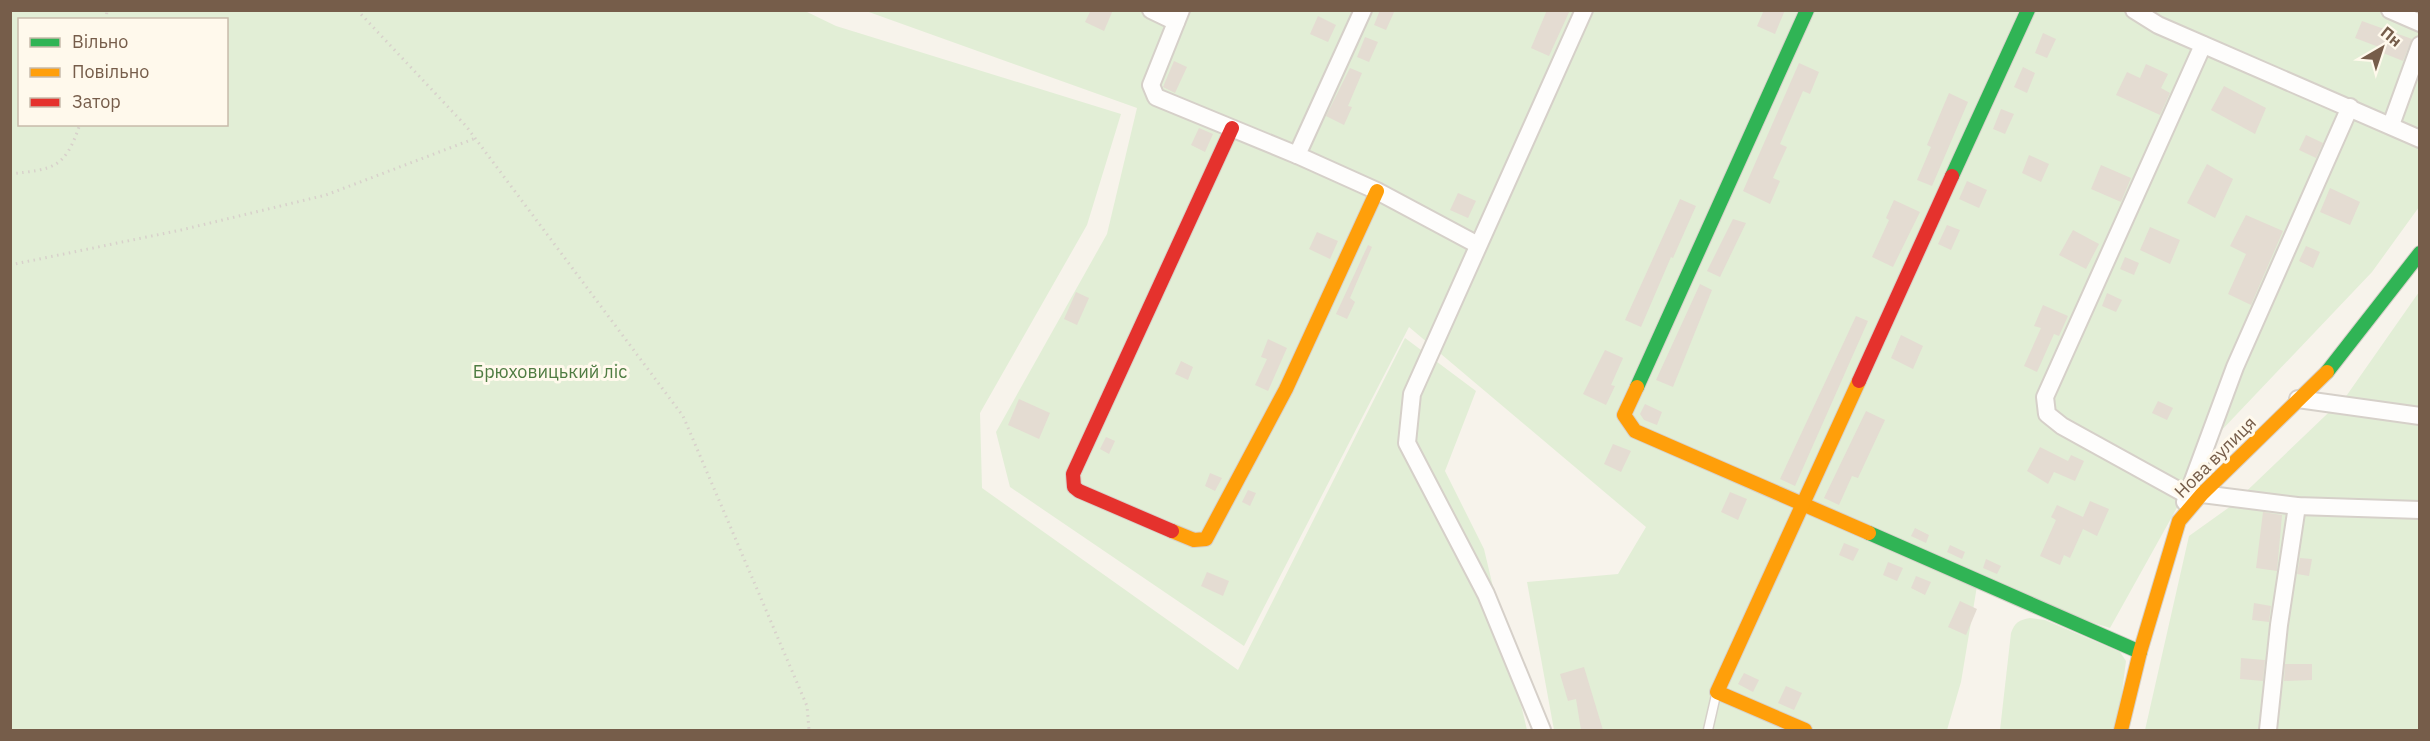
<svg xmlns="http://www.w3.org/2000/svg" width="2430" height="741" viewBox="0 0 2430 741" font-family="'IBM Plex Sans',sans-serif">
	<rect width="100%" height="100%" fill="#f7f3eb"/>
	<g fill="#e2eed6" fill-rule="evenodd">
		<path d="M10 11H805L836 26 1121 114 1087 225 980 413 982 488 1238 670 1405 338 1476 391 1445 471 1484 549 1527 730H11ZM20 20H226V124H20Z"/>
		<path d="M866 11H2419V207L2372 272 2218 434 2110 628 1977 586 1961 682 1947 730H1554L1527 582 1618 574 1646 527 1409 327 1244 646 1010 487 996 432 1107 234 1137 108Z"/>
		<path d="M2419 292V730H2145L2189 536 2231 506 2347 395Z"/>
		<path d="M2030 618 2045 620 2120 652 2126 661 2117 730H2000L2011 633C2015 622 2019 620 2030 618Z"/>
	</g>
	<g fill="#e4dcd2">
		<path d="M1091 10H1113L1104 31 1085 22Z"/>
		<path d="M1380 10H1395L1386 30 1374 25Z"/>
		<path d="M1547 10H1570L1549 56 1531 48Z"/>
		<path d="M1764 10H1785L1775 34 1757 26Z"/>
		<path d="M1318 16 1336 25 1328 42 1310 34Z"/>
		<path d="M2362 21 2412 39 2403 61 2383 53 2384 49 2355 38Z"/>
		<path d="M2043 33 2056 39 2047 58 2035 53Z"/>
		<path d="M1365 37 1378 42 1369 62 1357 57Z"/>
		<path d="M1174 61 1187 67 1175 93 1163 87Z"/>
		<path d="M1799 63 1819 72 1810 94 1803 91 1780 144 1787 147 1773 178 1780 181 1770 204 1743 191Z"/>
		<path d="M2146 64 2168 74 2161 88 2170 93 2160 115 2116 95 2127 72 2140 78Z"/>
		<path d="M2023 67 2035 73 2027 93 2014 87Z"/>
		<path d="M1350 68 1362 73 1348 106 1352 107 1344 125 1326 116Z"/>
		<path d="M2224 86 2266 108 2255 134 2211 110Z"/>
		<path d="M1949 93 1968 102 1932 186 1917 180 1931 147 1927 145Z"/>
		<path d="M2001 109 2014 114 2005 134 1993 129Z"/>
		<path d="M1199 128 1213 134 1205 152 1191 145Z"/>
		<path d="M2306 135 2323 143 2316 158 2299 150Z"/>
		<path d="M2029 155 2049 164 2041 182 2022 173Z"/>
		<path d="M2207 164 2233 179 2215 218 2187 203Z"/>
		<path d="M2101 165 2131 178 2121 202 2091 189Z"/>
		<path d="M1967 181 1987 190 1979 208 1959 199Z"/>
		<path d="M2330 188 2360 202 2350 225 2320 212Z"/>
		<path d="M1458 193 1476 201 1468 218 1450 210Z"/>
		<path d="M1680 199 1696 206 1673 258 1671 257 1641 327 1625 320Z"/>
		<path d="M1894 200 1920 212 1893 267 1872 257 1889 220 1886 218Z"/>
		<path d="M2246 215 2283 231 2251 305 2228 294 2246 254 2230 246Z"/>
		<path d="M1733 219 1746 223 1720 277 1707 271Z"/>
		<path d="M1947 225 1960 230 1951 250 1938 244Z"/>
		<path d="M2150 227 2180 240 2170 264 2140 250Z"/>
		<path d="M2073 230 2099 244 2086 269 2059 255Z"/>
		<path d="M1317 232 1338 241 1330 259 1309 249Z"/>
		<path d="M1368 245 1372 247 1350 298 1355 302 1347 319 1336 314Z"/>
		<path d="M2306 246 2320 252 2313 268 2299 261Z"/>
		<path d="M2125 257 2139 263 2134 275 2120 269Z"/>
		<path d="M1700 284 1712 290 1673 387 1656 380Z"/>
		<path d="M1076 292 1089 298 1077 325 1064 319Z"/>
		<path d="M2107 293 2122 300 2116 312 2102 306Z"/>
		<path d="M2043 305 2068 316 2059 336 2054 334 2037 372 2024 366 2041 328 2034 326Z"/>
		<path d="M1856 316 1868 321 1795 486 1780 479Z"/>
		<path d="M1901 335 1923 346 1913 369 1891 358Z"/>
		<path d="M1268 339 1287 348 1268 391 1255 385 1267 359 1261 357Z"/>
		<path d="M1605 350 1623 358 1611 385 1615 386 1606 405 1583 394Z"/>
		<path d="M1181 361 1193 367 1188 380 1175 374Z"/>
		<path d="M1019 399 1050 413 1039 439 1008 425Z"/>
		<path d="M2158 401 2173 408 2167 420 2152 413Z"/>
		<path d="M1645 404 1662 412 1657 425 1644 420 1640 414Z"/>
		<path d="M1866 411 1885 420 1858 478 1852 476 1839 505 1824 498Z"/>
		<path d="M1106 437 1115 441 1109 454 1100 449Z"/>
		<path d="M1613 444 1631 451 1621 472 1604 464Z"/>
		<path d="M2040 447 2068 461 2071 455 2084 461 2075 481 2054 472 2048 484 2027 471Z"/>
		<path d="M1210 473 1222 478 1215 491 1205 486Z"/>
		<path d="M1248 490 1256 493 1250 506 1242 502Z"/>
		<path d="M1730 492 1747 499 1738 520 1721 512Z"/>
		<path d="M2090 501 2109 509 2097 536 2083 529 2070 558 2064 555 2060 565 2040 556 2056 520 2051 517 2057 505 2083 517Z"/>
		<path d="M2263 512 2282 515 2277 571 2256 568Z"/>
		<path d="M1915 528 1929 535 1926 543 1911 536Z"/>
		<path d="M1844 543 1859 549 1853 561 1839 555Z"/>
		<path d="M1950 545 1965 552 1962 559 1947 552Z"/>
		<path d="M2300 558 2312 559 2309 576 2297 574Z"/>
		<path d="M1986 559 2001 566 1997 574 1983 568Z"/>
		<path d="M1888 562 1903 568 1897 581 1883 575Z"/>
		<path d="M1207 572 1229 581 1223 596 1201 586Z"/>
		<path d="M1916 576 1931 582 1925 595 1911 588Z"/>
		<path d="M1960 601 1977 609 1966 635 1948 627Z"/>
		<path d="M2254 603 2271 606 2269 622 2252 620Z"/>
		<path d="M2241 658 2265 660 2263 681 2240 679Z"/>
		<path d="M2285 664H2312V680L2284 681Z"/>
		<path d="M1584 667 1603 730H1581L1576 699 1568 701 1560 674Z"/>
		<path d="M1744 673 1759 680 1753 692 1738 684Z"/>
		<path d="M1786 686 1802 693 1794 710 1778 703Z"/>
	</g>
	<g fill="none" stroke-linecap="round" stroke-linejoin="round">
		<defs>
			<path id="lane" d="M1708 730 1716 695"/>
			<g id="street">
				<path d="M1151 10 1176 22"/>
				<path d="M1181 10 1151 85 1156 97 1297 155"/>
				<path d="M1363 10 1297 155 1377 191 1478 245"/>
				<path d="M2134 10 2158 25 2420 139"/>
				<path d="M2390 10 2420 23"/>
				<path d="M2203 45 2045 397 2047 414 2062 426 2187 495 2202 494 2297 506 2420 510"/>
				<path d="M2391 125 2420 45"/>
				<path d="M2298 399 2420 416"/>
				<path d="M2185 502 2235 367 2350 107"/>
				<path d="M1542 730 1486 594 1407 443 1412 394 1584 10"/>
				<path d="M2268 730 2279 625 2297 506"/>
			</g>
			<g id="fast">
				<path d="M1952 176 2028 10"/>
				<path d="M2327 372 2420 253"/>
				<path d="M1637 387 1807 10"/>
				<path d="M1869 533 2140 652"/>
			</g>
			<g id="slow">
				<path d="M1637 387 1624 415 1635 431 1869 533"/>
				<path d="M1172 531 1194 540 1206 539 1286 389 1377 191"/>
				<path d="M1805 730 1717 692 1859 381"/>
				<path d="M2121 730 2140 652 2179 521 2202 494 2327 372"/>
			</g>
			<g id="jam">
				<path d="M1859 381 1952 176"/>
				<path d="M1172 531 1079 491 1074 487 1073 474 1232 128"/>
			</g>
		</defs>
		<use href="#lane" stroke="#d6d0c9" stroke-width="11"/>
		<use href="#street" stroke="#d6d0c9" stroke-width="20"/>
		<use href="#fast" stroke="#d7d0c9" stroke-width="16"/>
		<use href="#slow" stroke="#d7d0c9" stroke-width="16"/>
		<use href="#jam" stroke="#d7d0c9" stroke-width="16"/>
		<g stroke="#d8d1cb" stroke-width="3" stroke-dasharray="1.5 4.5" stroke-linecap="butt">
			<path d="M357 10 466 126 683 416 807 706 809 730"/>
			<path d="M106 20 107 10"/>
			<path d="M10 174C54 169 65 169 80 124"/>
			<path d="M10 265 181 230 326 195 476 138"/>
		</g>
		<use href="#lane" stroke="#fefdfc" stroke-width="8"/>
		<use href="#street" stroke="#fefdfc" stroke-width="16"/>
		<use href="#fast" stroke="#30b455" stroke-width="14"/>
		<use href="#slow" stroke="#ff9f0a" stroke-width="14"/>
		<use href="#jam" stroke="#e5322d" stroke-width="14"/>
	</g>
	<g text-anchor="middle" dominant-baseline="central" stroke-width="6" stroke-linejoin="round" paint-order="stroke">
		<g font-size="18" fill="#4f7c42" stroke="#fff9ec">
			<text x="550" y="371">Брюховицький ліс</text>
		</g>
		<g font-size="18" fill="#765d4a" stroke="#fff9ec">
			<text transform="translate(2215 457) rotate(-45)">Нова вулиця</text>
		</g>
	</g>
	<rect width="2430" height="741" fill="none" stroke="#765d4a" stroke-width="24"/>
	<rect x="18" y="18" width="210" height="108" fill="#fff9ec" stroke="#c8bbab" stroke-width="1.5"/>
	<rect x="30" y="38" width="30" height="9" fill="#30b455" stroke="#c8bbab" stroke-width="1.5"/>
	<text x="72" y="48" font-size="18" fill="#765d4a">Вільно</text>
	<rect x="30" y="68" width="30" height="9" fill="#ff9f0a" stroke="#c8bbab" stroke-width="1.5"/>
	<text x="72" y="78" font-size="18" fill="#765d4a">Повільно</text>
	<rect x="30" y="98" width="30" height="9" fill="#e5322d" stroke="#c8bbab" stroke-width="1.5"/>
	<text x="72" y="108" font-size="18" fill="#765d4a">Затор</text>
	<g transform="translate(2382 48) rotate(39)" stroke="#fff9ec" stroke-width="4.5" paint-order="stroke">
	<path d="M0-4.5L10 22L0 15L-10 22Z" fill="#765d4a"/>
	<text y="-9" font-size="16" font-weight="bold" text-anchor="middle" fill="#765d4a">Пн</text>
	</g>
</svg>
